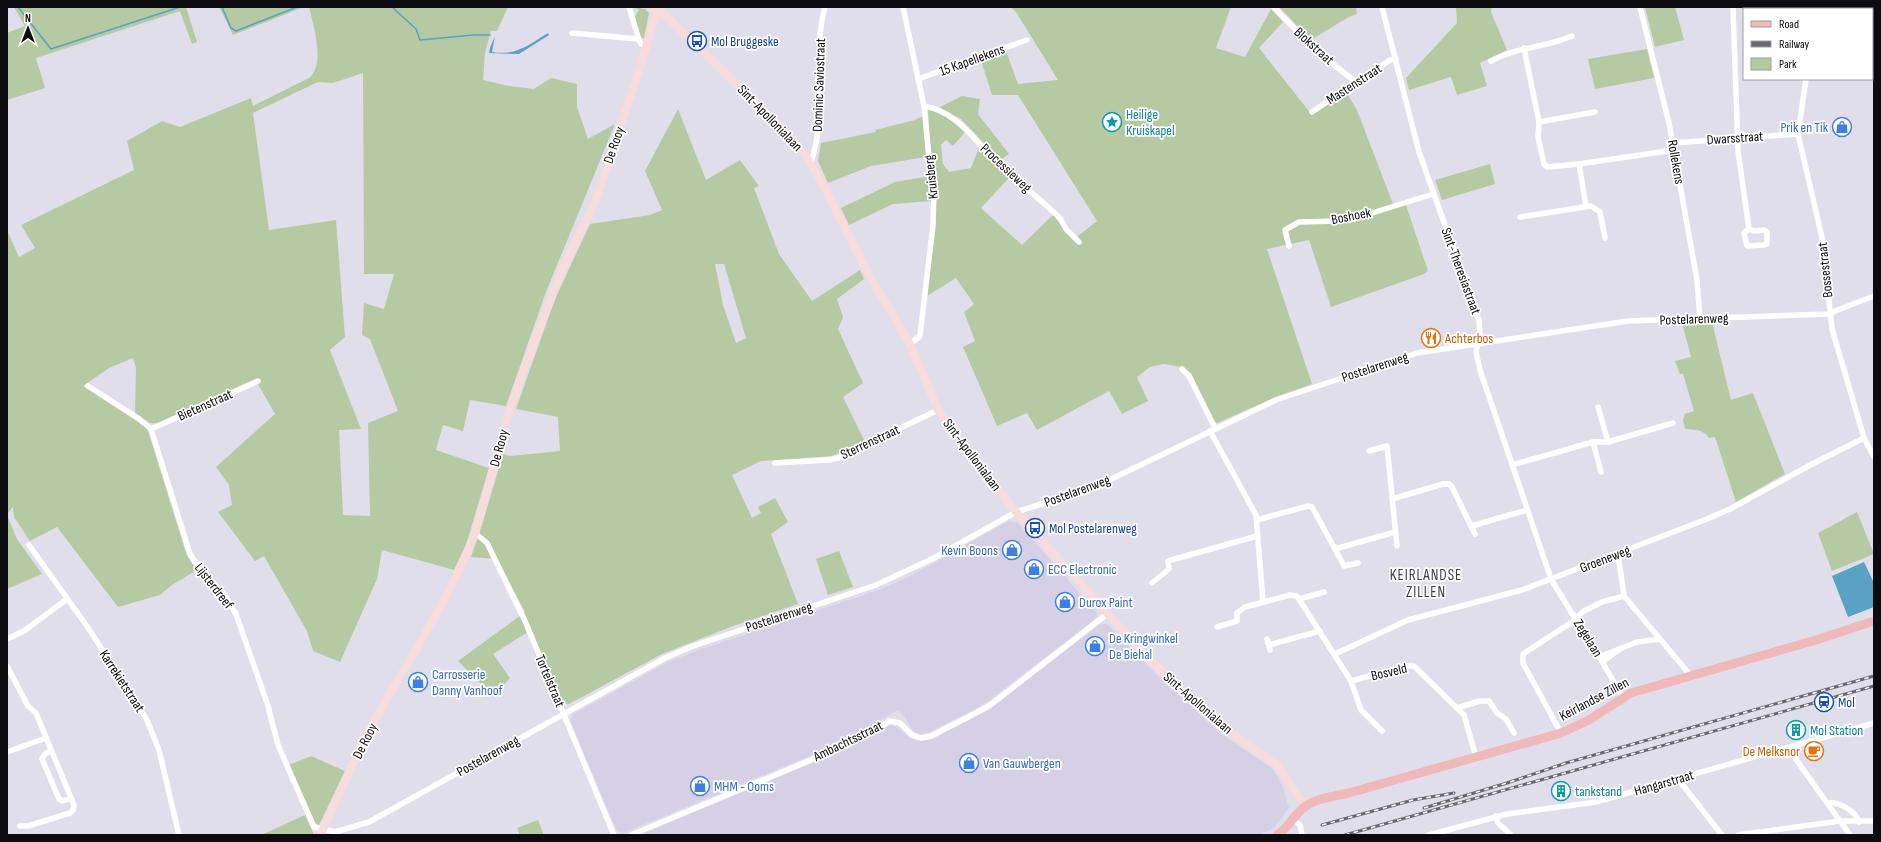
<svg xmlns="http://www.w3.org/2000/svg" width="1881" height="842" viewBox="0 0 1881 842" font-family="'Sofia Sans Condensed',sans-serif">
	<rect width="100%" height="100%" fill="#e1deec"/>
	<g fill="#d5d0e6">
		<path d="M1009 521 1018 523 1098 614 1095 619 984 704 930 732 920 734 913 731 905 717 898 710 856 734 829 748 628 831 624 833 617 831 571 723 572 715 668 662 698 650 881 589 910 576Z"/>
		<path d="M1106 623 1158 676 1220 733 1273 769 1283 787 1289 808 1274 828 1258 835H640L848 748 890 725 895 726 910 738 916 741 931 740 988 710 1099 625Z"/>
	</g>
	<g fill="#b5caa2" fill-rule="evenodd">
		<path d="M14 7H186L197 42 192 44 180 11 36 58 45 88 7 100V33L25 26Z"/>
		<path d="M219 7H304L233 35Z"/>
		<path d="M309 7H508L497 31H491L485 53 483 80 509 86 534 89 551 78 577 84V107L588 139 615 124 546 292 506 406 470 400 463 431 443 425 436 450 489 468 466 545 454 570 382 550 377 579 340 662 313 651 307 631 264 556 255 561 218 512 232 505 229 485 216 467 275 414 255 379 158 423H150L135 413 136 368 133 358 109 368 83 386 147 428 149 434 187 556 197 570 172 585 160 595 118 607 57 527 30 541 14 517 13 507 7 514V230L19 257 35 248 21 225 134 170 127 141 162 121 180 127 251 98 253 106 309 78C326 65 313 24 309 7ZM363 73 364 274H394L384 309 364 303 362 335 370 339 398 411 368 423 370 516 343 515 339 430 361 429 330 350 345 337 336 220 269 230 253 113 318 82 333 83Z"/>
		<path d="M634 7 645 9 649 13 644 38 640 37 635 17 639 10Z"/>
		<path d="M1011 7H1231L1216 48 1245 57 1271 9 1283 22 1259 48 1312 115 1346 92 1357 110 1393 204 1406 205 1428 271 1424 274 1331 307 1309 240 1267 249 1312 384 1278 396 1217 423 1214 422 1191 373 1181 367 1164 364 1150 367 1137 377 1148 401 1122 414 1109 391 1037 430 1027 413 997 426 963 347 975 341 964 312 974 304 956 278 927 296 937 189 931 158 928 110 931 109 947 117 965 132 953 146 946 140 941 145 943 164 949 172 971 168 979 148 1009 178 981 208 1022 245 1053 215 1073 240 1097 221 1018 95H992L981 60 1006 51 1018 84 1058 80 1016 12Z"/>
		<path d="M1279 7H1356L1357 14 1347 18 1311 40Z"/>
		<path d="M1456 7H1492L1491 12 1507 50 1480 63 1487 86 1457 95 1451 77 1409 90 1406 78 1457 23Z"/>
		<path d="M1645 7H1675L1684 40 1655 47Z"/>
		<path d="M1647 49 1654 78 1595 89 1588 59Z"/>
		<path d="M962 96 980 99 978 114 1009 154 1000 160 961 119 938 108Z"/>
		<path d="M678 109 706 180 740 160 759 186 754 188 779 254 812 301 860 270 864 279 837 299 843 317 838 329 863 383 843 397 865 442 832 456 761 461 732 475 752 518 761 513 758 507 775 498 788 522 771 534 798 604 733 626 662 654 569 704H566L562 701 531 630 493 654 510 678 493 696 458 661 525 612 497 559 471 557 482 525 503 454 510 456 560 451 558 417 516 409 555 299 590 224 650 215 662 210 645 171ZM715 264H724L746 338 736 343 723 305Z"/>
		<path d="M923 116 926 157 871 166 828 183 818 161 821 143 876 132 875 130 915 120Z"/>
		<path d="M1490 164 1495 184 1442 200 1435 180Z"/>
		<path d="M930 176 932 187V201L893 204 849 225 841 208 895 182Z"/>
		<path d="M1712 322 1731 400 1753 393 1785 474 1736 502 1715 437 1709 438C1703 429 1695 430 1685 429L1683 420 1685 414 1694 411 1683 374H1680L1675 361 1691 357 1682 323Z"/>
		<path d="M1857 512 1874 554 1832 571 1818 533Z"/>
		<path d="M7 515 17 539 42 574 7 589Z"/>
		<path d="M839 551 853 587 828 595 816 559Z"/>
		<path d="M311 756 345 771 319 825 315 823 289 765Z"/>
		<path d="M305 815 314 835H261Z"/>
		<path d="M538 820 544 835H520L517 828Z"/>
	</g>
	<g fill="#59a2c4">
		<path d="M548 33 549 35 519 54 489 53 490 48 495 36 492 52C516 56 529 45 548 33Z"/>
		<path d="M1864 562 1874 583V607L1848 617 1832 576Z"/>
	</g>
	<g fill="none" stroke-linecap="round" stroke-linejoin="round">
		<g stroke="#59a2c4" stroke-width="1.5">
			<path d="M18 7 51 49 180 7"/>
			<path d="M222 7 231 28 236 31 297 7"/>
			<path d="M392 7 416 29 420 40 473 35H490"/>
		</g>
		<g stroke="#fff" stroke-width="5.5">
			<path d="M629 7 639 40 641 44 647 46"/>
			<path d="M903 7 924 106 930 167 934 190 933 225 920 336 910 344"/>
			<path d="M1274 7 1316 51 1356 82"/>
			<path d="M1382 7 1419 152 1479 320 1480 335 1476 352 1480 370 1551 579 1571 612 1581 625 1623 698"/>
			<path d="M1640 7 1669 123 1697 280 1700 319"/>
			<path d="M1733 7 1738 151 1749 229 1755 231 1764 230 1767 232V244L1764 245 1747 246 1744 233 1749 229"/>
			<path d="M1824 9V7"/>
			<path d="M572 33 638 39"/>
			<path d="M1524 48 1539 122 1538 137 1544 164 1547 167 1579 164 1674 150"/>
			<path d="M1491 61C1519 46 1545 48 1572 36"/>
			<path d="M918 79 1027 40"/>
			<path d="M1806 79 1798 134 1823 242 1832 329 1864 438 1874 457"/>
			<path d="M924 106C955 111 971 136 991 156 1013 178 1038 197 1060 218L1066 229 1079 242"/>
			<path d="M1312 112 1390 60 1396 59"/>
			<path d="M1539 122 1595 112"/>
			<path d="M1673 143 1798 134"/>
			<path d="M811 162C829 110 811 57 825 7"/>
			<path d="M1579 164 1586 206"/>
			<path d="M1520 217 1591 206 1600 212 1605 238"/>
			<path d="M1289 246 1285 230 1299 222 1339 221 1353 219 1433 194"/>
			<path d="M1182 369 1189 376 1215 428"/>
			<path d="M88 386 138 418 151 429 190 554 201 571 224 594 236 614 268 706 278 745 314 827 335 832 369 822 665 658 693 646 876 585 932 559 1016 512 1074 494 1103 483 1276 400 1417 353 1628 321 1830 314 1835 311 1874 296"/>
			<path d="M1598 407 1608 442"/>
			<path d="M151 429 258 381"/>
			<path d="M1210 431 1256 515 1263 602"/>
			<path d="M1593 442 1601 472"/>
			<path d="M1369 451 1387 446 1397 546"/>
			<path d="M775 463 828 460 838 458 938 410"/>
			<path d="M1512 465 1593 442H1608L1673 423"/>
			<path d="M1392 499 1443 484H1449L1452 487 1471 526 1527 510"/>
			<path d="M1257 520 1308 506 1312 507 1335 549 1395 532"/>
			<path d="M1471 526 1475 534"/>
			<path d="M475 533 487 543 525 621 614 835"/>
			<path d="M29 545 89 629 147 720 159 750 179 835"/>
			<path d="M1335 549 1344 566 1358 563"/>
			<path d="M1618 554 1624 596 1691 676"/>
			<path d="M1152 583 1169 569 1168 561 1257 536"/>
			<path d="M1299 599 1324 592"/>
			<path d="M1217 627 1237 621V613L1245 607 1290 595 1297 596 1351 681 1361 710 1382 731"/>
			<path d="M7 639 24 631 67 599"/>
			<path d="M1267 639 1270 650"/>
			<path d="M1269 645 1320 631"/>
			<path d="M1335 654 1408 620 1522 590 1707 519 1732 508 1814 463 1864 438"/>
			<path d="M1599 657 1637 642 1660 639"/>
			<path d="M1602 662 1620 649"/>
			<path d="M7 666 28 706 36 713 74 805 73 810 70 813 28 826H20"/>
			<path d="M1351 681 1407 666H1414L1464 715 1476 757"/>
			<path d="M1457 708 1480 701H1489L1497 713 1506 719 1514 733"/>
			<path d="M1561 733 1523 663V654L1572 622 1584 611 1602 602 1624 596"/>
			<path d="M1791 747 1795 758 1850 835"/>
			<path d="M51 750 44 755 42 759 59 799 63 801 71 798"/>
			<path d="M7 752 46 738"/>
			<path d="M1678 779 1722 835"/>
			<path d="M1827 803C1838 801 1856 811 1859 822"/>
			<path d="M1496 816 1498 823 1511 835"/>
			<path d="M1293 819 1300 825 1302 835"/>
			<path d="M631 835 847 745 890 721 900 723 912 735 921 738 931 736 972 715 989 706 1107 614"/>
			<path d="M1429 835 1507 814 1596 802 1874 723"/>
			<path d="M1738 835 1840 821H1874"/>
		</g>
		<g stroke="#f7dcdb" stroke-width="8">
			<path d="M651 7 668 18 781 127 803 151 822 183 866 270 910 344 938 410 972 458 1016 512 1146 656 1220 725 1278 766 1305 806"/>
			<path d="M320 835C338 800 351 763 370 728 406 664 448 602 475 533L511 405 525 366 563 268 595 202 641 64 653 22 661 8"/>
		</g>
		<path stroke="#eeb9b8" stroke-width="9" d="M1277 835C1287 829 1291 820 1299 812 1312 798 1331 797 1349 793L1561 733 1589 720 1631 693 1816 640 1874 621"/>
		<defs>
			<g id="rail">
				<path d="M1424 808 1507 783 1566 763 1874 676"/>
				<path d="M1322 825 1413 800 1454 793"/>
				<path d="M1345 835 1874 686"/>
			</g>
		</defs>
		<use href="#rail" stroke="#68666e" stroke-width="3"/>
		<use href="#rail" stroke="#fff" stroke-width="1.5" stroke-dasharray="4.5" stroke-linecap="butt"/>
	</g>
	<defs>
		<symbol id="bus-ring" viewBox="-11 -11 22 22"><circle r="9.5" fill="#fff" stroke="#1a4fb4" stroke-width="1.5"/><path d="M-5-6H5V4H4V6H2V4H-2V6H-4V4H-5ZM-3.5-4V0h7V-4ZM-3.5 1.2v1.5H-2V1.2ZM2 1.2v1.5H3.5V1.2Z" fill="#1a4fb4"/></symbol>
		<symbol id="sight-ring" viewBox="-11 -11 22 22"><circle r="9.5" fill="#fff" stroke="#0f9aa8" stroke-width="1.5"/><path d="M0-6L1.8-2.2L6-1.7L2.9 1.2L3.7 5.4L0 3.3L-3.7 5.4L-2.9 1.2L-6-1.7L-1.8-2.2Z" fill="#0f9aa8"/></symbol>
		<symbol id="shop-ring" viewBox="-11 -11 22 22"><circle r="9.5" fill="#fff" stroke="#3f7fe0" stroke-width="1.5"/><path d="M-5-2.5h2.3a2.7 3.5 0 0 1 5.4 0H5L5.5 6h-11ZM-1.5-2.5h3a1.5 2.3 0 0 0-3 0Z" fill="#3f7fe0"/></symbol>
		<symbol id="restaurant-ring" viewBox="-11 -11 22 22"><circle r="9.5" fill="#fff" stroke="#e8710a" stroke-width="1.5"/><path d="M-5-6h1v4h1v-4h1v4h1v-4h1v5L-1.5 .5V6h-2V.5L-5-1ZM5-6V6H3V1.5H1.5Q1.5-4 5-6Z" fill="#e8710a"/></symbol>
		<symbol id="station-ring" viewBox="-11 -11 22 22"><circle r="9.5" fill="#fff" stroke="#1a4fb4" stroke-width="1.5"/><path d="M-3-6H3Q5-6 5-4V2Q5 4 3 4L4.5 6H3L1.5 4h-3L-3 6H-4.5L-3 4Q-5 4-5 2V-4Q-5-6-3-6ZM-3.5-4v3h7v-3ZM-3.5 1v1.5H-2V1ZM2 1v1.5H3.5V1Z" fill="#1a4fb4"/></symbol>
		<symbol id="building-ring" viewBox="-11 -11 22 22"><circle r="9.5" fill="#fff" stroke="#0f9aa8" stroke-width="1.5"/><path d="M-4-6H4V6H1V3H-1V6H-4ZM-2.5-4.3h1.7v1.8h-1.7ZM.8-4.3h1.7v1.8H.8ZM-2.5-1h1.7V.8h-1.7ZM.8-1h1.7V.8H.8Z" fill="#0f9aa8"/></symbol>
		<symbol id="cafe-ring" viewBox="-11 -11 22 22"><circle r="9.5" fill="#fff" stroke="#e8710a" stroke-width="1.5"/><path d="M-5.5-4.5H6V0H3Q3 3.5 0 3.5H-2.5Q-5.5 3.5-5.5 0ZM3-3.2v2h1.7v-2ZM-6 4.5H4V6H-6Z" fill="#e8710a"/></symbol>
	</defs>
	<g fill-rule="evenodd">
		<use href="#bus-ring" x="686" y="30" width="22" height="22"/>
		<use href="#sight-ring" x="1101" y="111" width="22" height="22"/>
		<use href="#shop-ring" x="1831" y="116" width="22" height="22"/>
		<use href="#restaurant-ring" x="1420" y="327" width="22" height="22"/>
		<use href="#bus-ring" x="1024" y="517" width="22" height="22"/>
		<use href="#shop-ring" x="1001" y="539" width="22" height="22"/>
		<use href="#shop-ring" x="1023" y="558" width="22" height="22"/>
		<use href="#shop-ring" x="1054" y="591" width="22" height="22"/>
		<use href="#shop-ring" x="1084" y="635" width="22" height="22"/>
		<use href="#shop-ring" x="407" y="671" width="22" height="22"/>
		<use href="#station-ring" x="1813" y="691" width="22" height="22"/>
		<use href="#building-ring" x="1785" y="719" width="22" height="22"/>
		<use href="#cafe-ring" x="1803" y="740" width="22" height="22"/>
		<use href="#shop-ring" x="958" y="752" width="22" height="22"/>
		<use href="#shop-ring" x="689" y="775" width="22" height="22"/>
		<use href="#building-ring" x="1550" y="780" width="22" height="22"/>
	</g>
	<g text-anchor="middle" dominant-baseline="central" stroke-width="3.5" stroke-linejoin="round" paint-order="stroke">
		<g font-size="14" fill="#164399" stroke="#fff" text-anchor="start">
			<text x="711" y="41">Mol Bruggeske</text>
			<text x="1049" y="528">Mol Postelarenweg</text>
			<text x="1838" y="702">Mol</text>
		</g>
		<g font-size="14" fill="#0c0b0f" stroke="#fff">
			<text transform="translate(1314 46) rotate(42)">Blokstraat</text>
			<text transform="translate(972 60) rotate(-20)">15 Kapellekens</text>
			<text transform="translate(1354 84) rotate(-33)">Mastenstraat</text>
			<text transform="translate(819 85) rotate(-88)">Dominic Saviostraat</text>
			<text transform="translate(770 118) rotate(46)">Sint-Apollonialaan</text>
			<text transform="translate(1735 138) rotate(-4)">Dwarsstraat</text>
			<text transform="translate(614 145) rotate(-71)">De Rooy</text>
			<text transform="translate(1676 162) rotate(80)">Rollekens</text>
			<text transform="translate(1006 168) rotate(43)">Processieweg</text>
			<text transform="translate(931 177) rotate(-96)">Kruisberg</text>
			<text transform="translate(1351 216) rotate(-11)">Boshoek</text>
			<text transform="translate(1825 270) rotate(-96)">Bossestraat</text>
			<text transform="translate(1461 271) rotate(70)">Sint-Theresiastraat</text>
			<text transform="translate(1694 319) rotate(-2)">Postelarenweg</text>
			<text transform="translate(1375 367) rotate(-18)">Postelarenweg</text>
			<text transform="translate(205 405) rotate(-24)">Bietenstraat</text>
			<text transform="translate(870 442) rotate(-25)">Sterrenstraat</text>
			<text transform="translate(499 448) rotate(-75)">De Rooy</text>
			<text transform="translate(972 455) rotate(53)">Sint-Apollonialaan</text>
			<text transform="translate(1077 491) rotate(-20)">Postelarenweg</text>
			<text transform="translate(1605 559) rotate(-21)">Groeneweg</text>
			<text transform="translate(214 586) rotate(52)">Lijsterdreef</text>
			<text transform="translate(779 617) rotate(-18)">Postelarenweg</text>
			<text transform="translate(1588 638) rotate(58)">Zegelaan</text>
			<text transform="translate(1389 672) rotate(-13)">Bosveld</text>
			<text transform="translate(122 681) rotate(57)">Karrekietstraat</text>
			<text transform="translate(550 681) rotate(67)">Tortelstraat</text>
			<text transform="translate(1594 699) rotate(-28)">Keirlandse Zillen</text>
			<text transform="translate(1198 703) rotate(41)">Sint-Apollonialaan</text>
			<text transform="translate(365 741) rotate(-63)">De Rooy</text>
			<text transform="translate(848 741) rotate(-26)">Ambachtsstraat</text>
			<text transform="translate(488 756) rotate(-29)">Postelarenweg</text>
			<text transform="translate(1664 783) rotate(-16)">Hangarstraat</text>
		</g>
		<g font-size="14" fill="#0d838f" stroke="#fff" text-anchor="start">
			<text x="1126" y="114">Heilige<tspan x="1126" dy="16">Kruiskapel</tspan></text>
			<text x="1810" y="730">Mol Station</text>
			<text x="1575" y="791">tankstand</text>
		</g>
		<g font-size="14" fill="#366cbe" stroke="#fff" text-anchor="start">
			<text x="1828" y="127" text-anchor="end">Prik en Tik</text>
			<text x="998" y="550" text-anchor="end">Kevin Boons</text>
			<text x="1048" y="569">ECC Electronic</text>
			<text x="1079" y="602">Durox Paint</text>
			<text x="1109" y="638">De Kringwinkel<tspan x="1109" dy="16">De Biehal</tspan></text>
			<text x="432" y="674">Carrosserie<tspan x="432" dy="16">Danny Vanhoof</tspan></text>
			<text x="983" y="763">Van Gauwbergen</text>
			<text x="714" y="786">MHM - Ooms</text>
		</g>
		<g font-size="14" fill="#c56008" stroke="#fff" text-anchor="start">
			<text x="1445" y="338">Achterbos</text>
			<text x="1800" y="751" text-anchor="end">De Melksnor</text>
		</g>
		<g font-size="15" letter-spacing="1" fill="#3f3c47" stroke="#fff">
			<text x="1426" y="575">KEIRLANDSE<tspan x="1426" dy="17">ZILLEN</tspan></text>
		</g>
	</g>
	<rect width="1881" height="842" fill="none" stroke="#0c0b0f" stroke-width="16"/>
	<rect x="1743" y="8" width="130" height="72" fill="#ffffff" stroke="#9e9d9f"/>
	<rect x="1751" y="21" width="20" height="6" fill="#eeb9b8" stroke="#9e9d9f"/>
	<text x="1779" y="28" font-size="12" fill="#0c0b0f">Road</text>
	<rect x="1751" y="41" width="20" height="6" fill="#68666e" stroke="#9e9d9f"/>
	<text x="1779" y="48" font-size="12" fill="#0c0b0f">Railway</text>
	<rect x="1751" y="58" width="20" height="12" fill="#b5caa2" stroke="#9e9d9f"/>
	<text x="1779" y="68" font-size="12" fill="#0c0b0f">Park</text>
	<g transform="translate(28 28)" stroke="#ffffff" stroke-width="3" paint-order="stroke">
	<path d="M0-3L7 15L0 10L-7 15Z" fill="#0c0b0f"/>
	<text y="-6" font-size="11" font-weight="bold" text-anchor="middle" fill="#0c0b0f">N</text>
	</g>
</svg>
